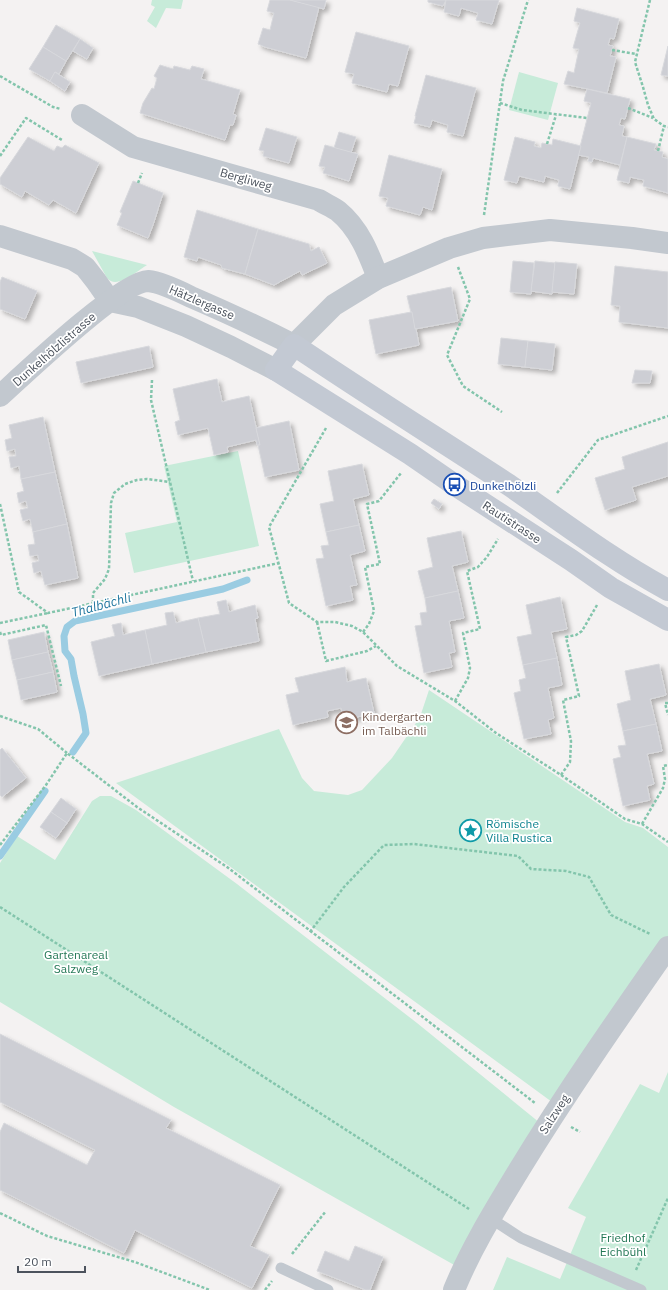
<svg xmlns="http://www.w3.org/2000/svg" width="668" height="1290" viewBox="0 0 668 1290" font-family="'IBM Plex Sans',sans-serif">
	<defs>
		<filter id="shadow"><feDropShadow dx="3.5" dy="3.5" stdDeviation="2" flood-color="#0004"/></filter>
	</defs>
	<rect width="100%" height="100%" fill="#f4f2f2"/>
	<g fill="#c7ebd9">
		<path d="M152 0H183L181 9 166 8 156 28 147 21 155 7 151 5Z"/>
		<path d="M519 72 558 83 548 120 509 110Z"/>
		<path d="M92 251 147 265C137 271 117 290 107 278Z"/>
		<path d="M238 451 259 546 134 573 125 533 177 522 164 466Z"/>
		<path d="M429 690 625 822 643 828 668 847V937L552 1102 116 783 279 729 302 778 314 791 348 795 362 790 392 758 420 717Z"/>
		<path d="M100 796H111L136 810 237 884 417 1023 540 1123 456 1266 174 1107 0 1002V863L17 836 55 860 92 801Z"/>
		<path d="M668 1072V1290H493L507 1257 560 1279 586 1217 568 1208 640 1084 659 1093Z"/>
	</g>
	<g fill="none" stroke-linecap="round" stroke-linejoin="round">
		<g stroke="#9acce2" stroke-width="7">
			<path d="M73 752 86 733 83 714 74 676 71 659 65 651 64 636 67 627 75 621 223 589 247 580"/>
			<path d="M0 856 45 791"/>
		</g>
	</g>
	<g fill="#cdced4" stroke="#d7d8dc" filter="url(#shadow)">
		<path d="M270 0H290L319 7 306 58 265 47 258 44 263 28 270 30 274 13 267 11Z"/>
		<path d="M290 0H326L324 9Z"/>
		<path d="M428 0H446L443 6 428 2Z"/>
		<path d="M446 0H499L492 24 476 20 478 13 461 8 459 16 444 12Z"/>
		<path d="M577 8 619 19 614 39 610 38 608 45 613 46 610 56 616 57 607 93 564 84 568 71 574 73 579 49 573 48 580 23 574 21Z"/>
		<path d="M56 25 80 39 66 61 43 47Z"/>
		<path d="M356 32 409 46 398 86 389 84 387 92 352 83 354 74 345 72Z"/>
		<path d="M80 39 93 48 87 59 73 51Z"/>
		<path d="M668 46V76L661 75Z"/>
		<path d="M43 47 66 61 59 74 55 72 50 81 29 69Z"/>
		<path d="M160 65 173 69 174 66 190 70 192 66 204 69 201 79 240 90 233 114 236 115 233 125H230L225 140 140 113 143 103 152 88 154 89 157 78 154 76Z"/>
		<path d="M55 72 70 82 65 91 50 81Z"/>
		<path d="M426 75 476 88 463 136 447 132 448 125 432 120 430 127 414 123 416 116H415Z"/>
		<path d="M587 89 630 99 625 119 621 118 619 125 624 126 622 136 627 137 620 165 593 158 592 162 588 161 589 157 578 155 591 103 584 101Z"/>
		<path d="M266 128 297 137 289 163 263 156 264 151 259 150Z"/>
		<path d="M339 132 356 137 351 153 334 148Z"/>
		<path d="M28 137 54 151 57 146 62 148 65 145 99 163 76 213 53 200 49 205 25 191 22 197 0 184V178Z"/>
		<path d="M515 137 535 142 534 146 541 148 542 143 552 145 553 139 581 146 570 189 558 186 559 180 545 176 544 182 519 176 517 183 504 180Z"/>
		<path d="M627 137 656 144 654 150 663 152 662 157 668 159V193L643 186 644 180 630 177 629 183 617 180Z"/>
		<path d="M325 145 358 154 349 181 323 173 325 167 319 166Z"/>
		<path d="M389 155 442 169 432 210 423 207 420 215 386 206 388 198 379 196Z"/>
		<path d="M133 181 163 193 154 222 148 238 117 225 122 213 120 212Z"/>
		<path d="M197 210 258 229 245 274 222 268 221 265 198 257 197 261 184 257Z"/>
		<path d="M258 229 309 244 311 251 319 247 327 263 302 275 300 271 274 285 245 274Z"/>
		<path d="M513 261 534 263 531 294 510 292Z"/>
		<path d="M535 261 555 263 552 294 531 291Z"/>
		<path d="M555 262 577 264 574 294 552 292Z"/>
		<path d="M615 266 668 272V328L619 322 620 306 611 305Z"/>
		<path d="M2 277 37 291 25 319 0 309V282Z"/>
		<path d="M451 287 458 321 415 329 407 296Z"/>
		<path d="M411 312H412L415 329H416L419 345 376 354 369 320Z"/>
		<path d="M501 338 528 341 525 367 498 364Z"/>
		<path d="M528 341 555 344 552 370 525 367Z"/>
		<path d="M149 346 153 367 81 383 76 362Z"/>
		<path d="M635 370 652 371 650 383H632Z"/>
		<path d="M217 379 222 402 249 396 260 445H257L256 440 227 447 228 452 214 455 208 428 178 435 175 422 180 420 173 389Z"/>
		<path d="M43 417 55 472 21 479 19 466 11 468 9 457 16 456 15 449 7 451 5 440 12 438 9 425Z"/>
		<path d="M289 421 299 470 265 477 258 445H260L256 428Z"/>
		<path d="M668 442V476L632 487 636 500 605 510 595 478 625 469 622 457Z"/>
		<path d="M362 464 369 495 353 499 359 525 326 532 320 504 334 501 328 471Z"/>
		<path d="M55 472 67 524 33 532 30 519 23 521 20 510 28 508 26 501 19 503 17 493 24 491 21 479Z"/>
		<path d="M434 499 442 504 439 509 431 503Z"/>
		<path d="M67 524 78 578 45 585 41 571 34 573 32 563 39 561 38 555 30 556 28 545 35 544 33 532Z"/>
		<path d="M359 525 365 551 350 555 357 585 350 586 353 600 326 606 316 559 324 558 321 546 329 545 326 532Z"/>
		<path d="M461 531 468 562 452 566 458 591 425 598 418 571 433 567 427 538Z"/>
		<path d="M458 591 464 618 449 621 455 652 449 653 452 667 424 673 415 626 422 625 420 613 427 612 425 598Z"/>
		<path d="M560 597 567 629 551 632 557 658 523 665 517 637 532 634 526 605Z"/>
		<path d="M226 600 229 612 255 605 258 618 255 619 259 641 206 652 198 618 220 614 217 602Z"/>
		<path d="M173 612 176 623 198 618 206 652 152 664 145 630 167 625 165 613Z"/>
		<path d="M121 623 123 635 145 630 152 664 99 676 91 642 115 636 112 625Z"/>
		<path d="M44 632 48 652 12 660 8 640Z"/>
		<path d="M48 652 53 672 17 680 12 660Z"/>
		<path d="M557 658 562 685 548 688 554 718 548 720 551 734 524 739 514 693 521 691 519 680 526 678 523 665Z"/>
		<path d="M659 664 666 695 650 699 656 724 623 731 617 704 631 700 625 671Z"/>
		<path d="M345 667 347 682 366 678 374 713 344 720 341 708 327 711 328 717 293 725 286 695 299 692 295 678Z"/>
		<path d="M53 672 57 692 21 700 17 680Z"/>
		<path d="M656 724 662 751 647 754 654 784 647 786 650 800 623 806 613 759 621 757 618 746 626 745 623 731Z"/>
		<path d="M2 748 26 778 2 797 0 795V750Z"/>
		<path d="M61 798 76 809 67 823 51 812Z"/>
		<path d="M51 812 67 823 56 838 40 827Z"/>
		<path d="M0 1034 171 1120 166 1128 280 1185 250 1246 269 1255 252 1288 135 1230 124 1253 0 1190V1132L4 1123 87 1165 95 1150 0 1102Z"/>
		<path d="M355 1246 383 1257 370 1290H366L317 1271 325 1251 349 1261Z"/>
	</g>
	<g fill="none" stroke-linecap="round" stroke-linejoin="round">
		<g stroke="#83c5ac" stroke-width="2.5" stroke-dasharray="3 2" stroke-linecap="butt">
			<path d="M650 0 635 62 643 87 648 105 654 119 664 126 668 127"/>
			<path d="M612 50 636 54"/>
			<path d="M0 76 53 107 61 109"/>
			<path d="M500 103 522 110 587 118"/>
			<path d="M628 108 653 118"/>
			<path d="M547 144 556 115"/>
			<path d="M658 151 664 126"/>
			<path d="M0 156 26 118 62 140"/>
			<path d="M138 183 142 173"/>
			<path d="M484 215 503 81 528 0"/>
			<path d="M458 267 470 299 447 355 463 386 502 412"/>
			<path d="M152 380 151 400 193 581"/>
			<path d="M326 428 269 527 289 603 317 622H335L352 626 363 632 397 666 455 701 496 733 561 775 625 819 642 824 668 842"/>
			<path d="M557 493 598 440 668 416"/>
			<path d="M0 504 19 592 48 613 279 563"/>
			<path d="M93 603V593L105 579 109 569 111 503 114 493 125 484 137 480 147 479 170 482"/>
			<path d="M317 622 326 661 367 651 376 646"/>
			<path d="M0 623 48 613"/>
			<path d="M0 632 1 635 46 625 61 686"/>
			<path d="M363 632 369 624 374 611 365 567 380 564 367 504 379 501 401 473"/>
			<path d="M455 701 468 678 470 668 463 633 480 629 467 571 478 567 487 557 498 539"/>
			<path d="M668 703H665L668 715"/>
			<path d="M0 716 38 729 67 753"/>
			<path d="M561 775 570 762 571 741 563 700 579 696 566 637 576 635 582 631 597 605"/>
			<path d="M642 824 663 788 665 779 663 766 668 765"/>
			<path d="M0 845 46 785 67 753 137 807 227 867 535 1103"/>
			<path d="M0 907 469 1209"/>
			<path d="M310 932 344 887 384 845 414 844 518 856 531 869 566 871 589 877 611 915 650 934"/>
			<path d="M571 1127 580 1132"/>
			<path d="M0 1213 47 1236 135 1262 210 1290"/>
			<path d="M292 1254 326 1211"/>
			<path d="M636 1270 668 1198"/>
			<path d="M265 1290 272 1281"/>
		</g>
		<g stroke="#c2c8cf" stroke-width="11">
			<path d="M490 1218 521 1238 641 1290"/>
			<path d="M281 1268 328 1290"/>
		</g>
		<g stroke="#c2c8cf" stroke-width="22">
			<path d="M82 115 133 147 319 200C325 204 333 207 338 211 359 228 369 254 378 278"/>
			<path d="M0 236 72 259 85 267 96 281 110 301 138 307 186 326 231 347 276 370"/>
			<path d="M0 396C23 375 122 281 148 281 159 282 181 292 191 297 226 312 260 328 294 345L334 305 378 278 449 248 483 238 550 230 632 238 668 243"/>
			<path d="M454 1290C471 1248 496 1208 519 1170 566 1093 617 1020 668 947"/>
		</g>
		<path stroke="#c3c9d3" stroke-width="22" d="M668 590C612 560 561 521 509 485 437 438 365 393 294 345L276 370 410 454 455 485 571 560 611 588 668 620"/>
	</g>
	<defs>
		<symbol id="bus-ring" viewBox="-11 -11 22 22"><circle r="9.5" fill="#fff" stroke="#1a4fb4" stroke-width="1.5"/><path d="M-5-6H5V4H4V6H2V4H-2V6H-4V4H-5ZM-3.5-4V0h7V-4ZM-3.5 1.2v1.5H-2V1.2ZM2 1.2v1.5H3.5V1.2Z" fill="#1a4fb4"/></symbol>
		<symbol id="school-ring" viewBox="-11 -11 22 22"><circle r="9.5" fill="#fff" stroke="#8d6e63" stroke-width="1.5"/><path d="M0-5L7-2L0 1L-7-2ZM-4 1L0 2.5L4 1V4Q0 6-4 4Z" fill="#8d6e63"/></symbol>
		<symbol id="sight-ring" viewBox="-11 -11 22 22"><circle r="9.5" fill="#fff" stroke="#0f9aa8" stroke-width="1.5"/><path d="M0-6L1.8-2.2L6-1.7L2.9 1.2L3.7 5.4L0 3.3L-3.7 5.4L-2.9 1.2L-6-1.7L-1.8-2.2Z" fill="#0f9aa8"/></symbol>
	</defs>
	<g fill-rule="evenodd">
		<use href="#bus-ring" x="442" y="472" width="25" height="25"/>
		<use href="#school-ring" x="334" y="710" width="25" height="25"/>
		<use href="#sight-ring" x="458" y="818" width="25" height="25"/>
	</g>
	<g text-anchor="middle" dominant-baseline="central" stroke-width="3.5" stroke-linejoin="round" paint-order="stroke">
		<g font-size="12" fill="#4c535d" stroke="#fff">
			<text transform="translate(246 179) rotate(16)">Bergliweg</text>
			<text transform="translate(202 302) rotate(23)">Hätzlergasse</text>
			<text transform="translate(54 349) rotate(-41)">Dunkelhölzlistrasse</text>
			<text transform="translate(512 522) rotate(33)">Rautistrasse</text>
			<text transform="translate(554 1114) rotate(-57)">Salzweg</text>
		</g>
		<g font-size="12" fill="#164399" stroke="#fff" text-anchor="start">
			<text x="470" y="485">Dunkelhölzli</text>
		</g>
		<g font-size="12" fill="#785e54" stroke="#fff" text-anchor="start">
			<text x="362" y="716">Kindergarten<tspan x="362" dy="14">im Talbächli</tspan></text>
		</g>
		<g font-size="12" fill="#0d838f" stroke="#fff" text-anchor="start">
			<text x="486" y="823">Römische<tspan x="486" dy="14">Villa Rustica</tspan></text>
		</g>
		<g font-size="12" fill="#247856" stroke="#fff">
			<text x="76" y="954">Gartenareal<tspan x="76" dy="14">Salzweg</tspan></text>
			<text x="623" y="1237">Friedhof<tspan x="623" dy="14">Eichbühl</tspan></text>
		</g>
		<g font-size="13" font-style="italic" fill="#1f769e" stroke="#fff">
			<text transform="translate(101 605) rotate(-15)">Thalbächli</text>
		</g>
	</g>
	<path d="M18 1266v6h67v-6" fill="none" stroke="#4c535d" stroke-width="2"/>
	<text x="24" y="1266" font-size="12" fill="#4c535d" stroke="#ffffff" stroke-width="3" paint-order="stroke">20 m</text>
</svg>
